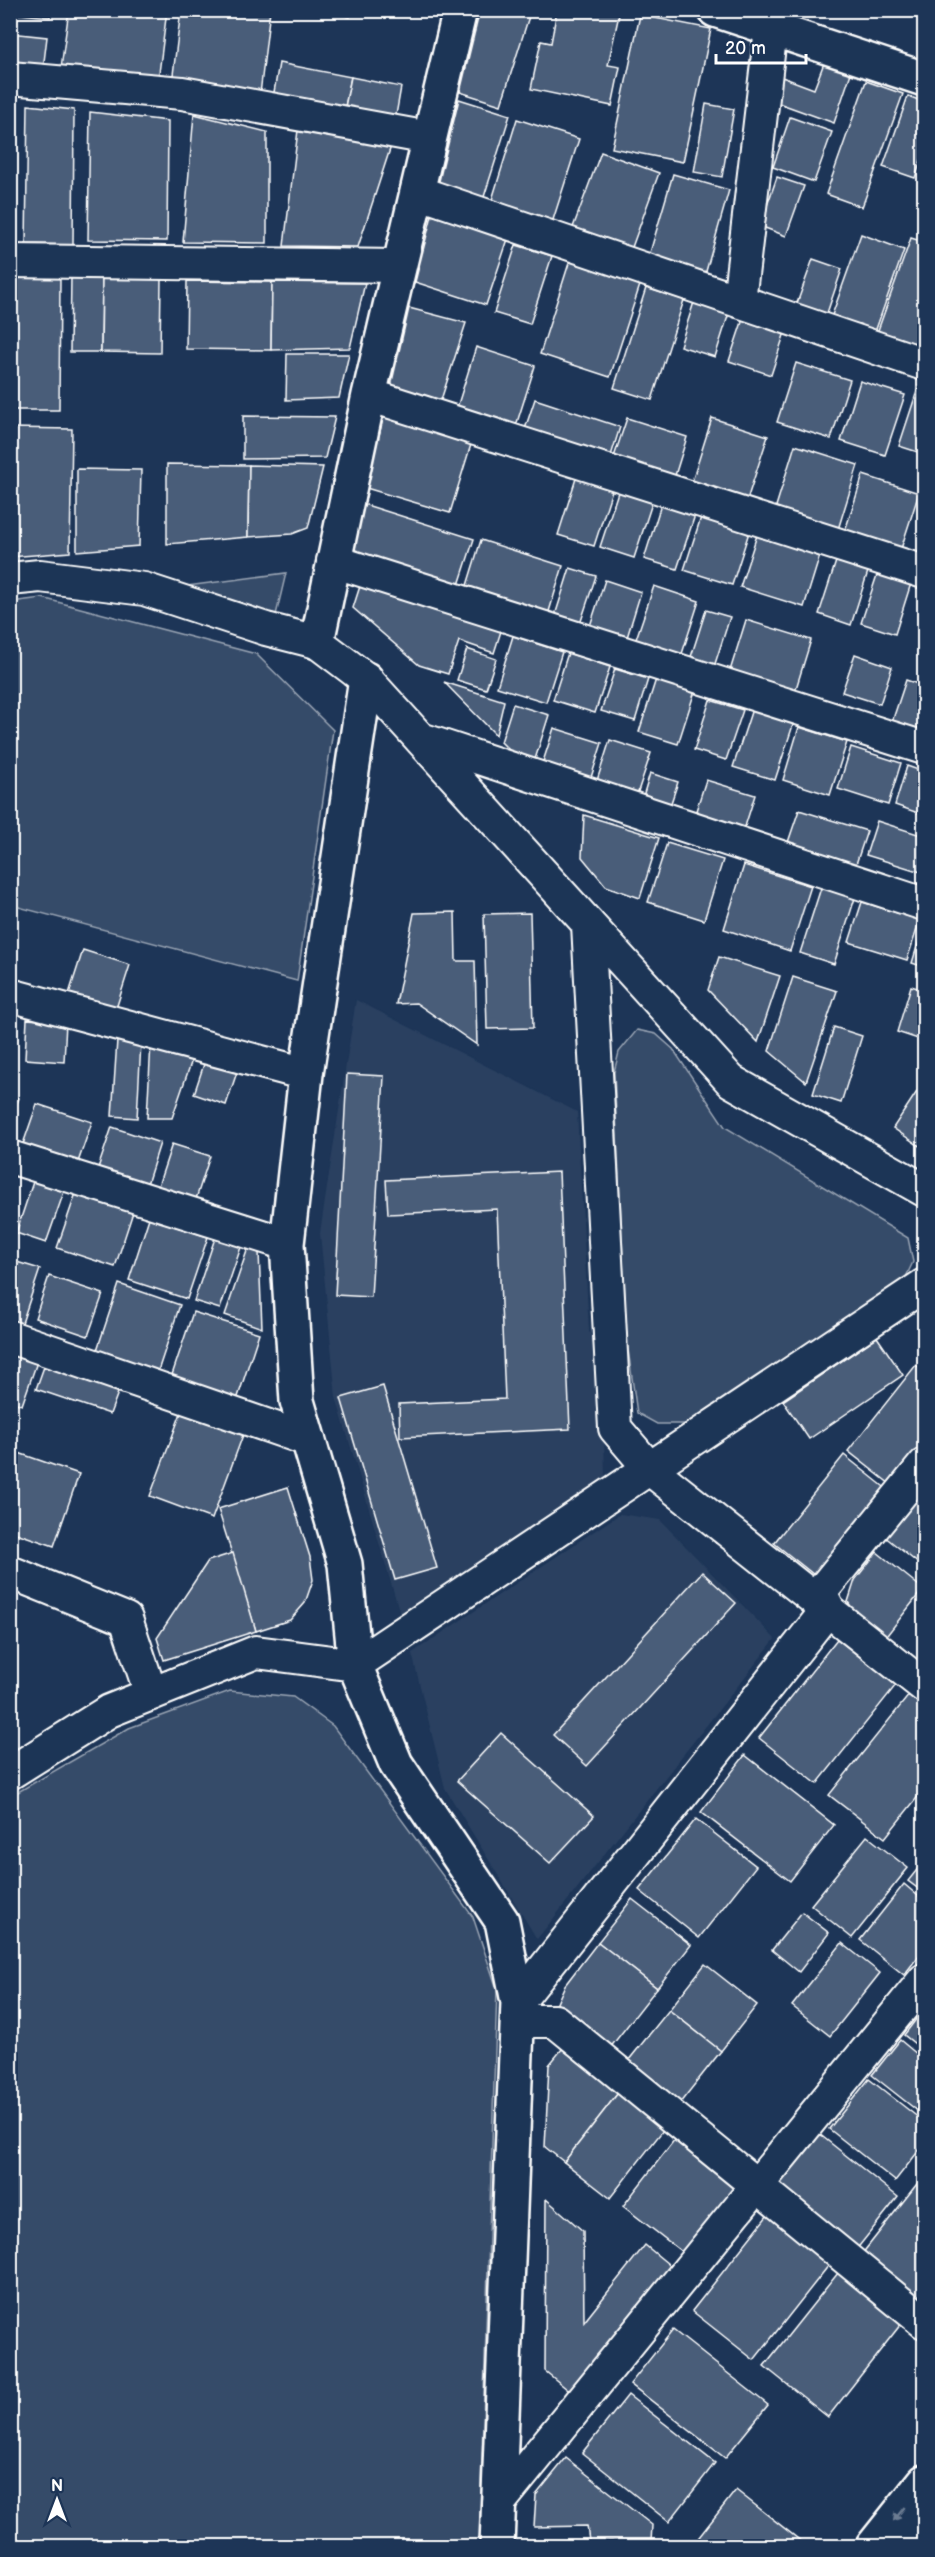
<svg xmlns="http://www.w3.org/2000/svg" width="935" height="2557" viewBox="0 0 935 2557" font-family="'Balsamiq Sans',sans-serif">
	<rect width="100%" height="100%" fill="#1d3557"/>
	<filter id="ink" filterUnits="userSpaceOnUse"><feTurbulence type="fractalNoise" baseFrequency=".0167" numOctaves="2"/><feDisplacementMap in="SourceGraphic" scale="12" xChannelSelector="R" yChannelSelector="G"/><feConvolveMatrix kernelMatrix="1 2 1 2 8 2 1 2 1" color-interpolation-filters="sRGB"/></filter>
	<g filter="url(#ink)">
		<g fill="#2a4161">
			<path d="M356 1000 577 1112 589 1332 602 1342 605 1481 402 1620 336 1397 320 1233Z"/>
			<path d="M620 1514 660 1520 775 1639 537 1939 445 1788 412 1653Z"/>
		</g>
		<g fill="#364b69" stroke="#9aa5b4" stroke-width="1.5">
			<path d="M286 573 276 615 187 586Z"/>
			<path d="M42 598 256 654 333 730 297 981 11 905V602Z"/>
			<path d="M637 1030 656 1034 673 1049 725 1127 908 1238 913 1262 905 1279 686 1424H657L637 1413 627 1342 614 1072 619 1052Z"/>
			<path d="M230 1691 293 1697 333 1726 473 1917 497 1989 479 2546H11V1796L129 1728Z"/>
		</g>
		<g fill="#4a5d79" stroke="#fff" stroke-width="1.5">
			<path d="M10 10H51L50 17 10 13Z"/>
			<path d="M69 10H167L158 81 61 68Z"/>
			<path d="M181 10H270L260 94 172 83Z"/>
			<path d="M315 10H351L350 17Z"/>
			<path d="M480 10H531L501 105 460 92Z"/>
			<path d="M557 10H620L608 65 620 67 612 106 531 89 541 41 551 43Z"/>
			<path d="M640 15 711 29 683 162 612 148Z"/>
			<path d="M10 33 47 37 42 78 10 75Z"/>
			<path d="M279 63 351 77 344 112 273 98Z"/>
			<path d="M824 63 851 73 834 123 773 101 782 77 814 89Z"/>
			<path d="M351 77 401 87 395 121 344 112Z"/>
			<path d="M866 81 903 94 862 207 826 194Z"/>
			<path d="M908 96 924 102V152L915 178 883 167Z"/>
			<path d="M459 99 510 115 483 200 438 185Z"/>
			<path d="M706 104 734 109 722 177 694 172Z"/>
			<path d="M28 105 74 110 73 245 26 244Z"/>
			<path d="M90 112 168 121 167 241 88 240Z"/>
			<path d="M194 114 267 132V243L183 242Z"/>
			<path d="M790 117 832 132 814 182 773 167Z"/>
			<path d="M517 119 579 139 552 223 491 203Z"/>
			<path d="M298 130 391 146 358 247 284 246Z"/>
			<path d="M601 152 659 173 631 250 572 230Z"/>
			<path d="M673 174 729 190 705 275 649 256Z"/>
			<path d="M777 177 804 186 786 236 760 226Z"/>
			<path d="M432 215 508 239 486 305 415 282Z"/>
			<path d="M861 234 904 250 875 332 831 318Z"/>
			<path d="M911 238 924 242V337L921 348 877 333Z"/>
			<path d="M516 245 552 256 530 324 494 313Z"/>
			<path d="M813 259 842 269 826 316 796 306Z"/>
			<path d="M570 260 641 282 610 377 540 354Z"/>
			<path d="M10 275 60 276 59 410H10Z"/>
			<path d="M71 276 102 277 101 352H70Z"/>
			<path d="M102 277 161 278 160 353 101 352Z"/>
			<path d="M187 281 272 282 271 350 186 349Z"/>
			<path d="M272 282 365 283 350 348 271 350Z"/>
			<path d="M646 288 684 300 652 400 614 388Z"/>
			<path d="M694 302 729 313 715 357 680 346Z"/>
			<path d="M409 308 466 323 439 406 390 390Z"/>
			<path d="M743 319 785 332 771 375 729 361Z"/>
			<path d="M476 347 535 366 514 432 455 414Z"/>
			<path d="M287 354H349L339 398 286 400Z"/>
			<path d="M796 363 850 380 831 439 777 422Z"/>
			<path d="M921 379 924 380V454L899 446Z"/>
			<path d="M860 381 905 395 885 455 841 441Z"/>
			<path d="M535 399 620 427 610 459 524 432Z"/>
			<path d="M385 411 473 438 450 513 366 488Z"/>
			<path d="M243 416 335 417 325 458 243 459Z"/>
			<path d="M627 418 687 437 673 482 612 463Z"/>
			<path d="M712 418 768 436 745 506 690 488Z"/>
			<path d="M10 428 72 429 70 552 10 557Z"/>
			<path d="M795 445 858 465 836 536 773 516Z"/>
			<path d="M167 464 249 465 248 537 167 544Z"/>
			<path d="M249 465 323 467 308 528 292 534 248 537Z"/>
			<path d="M77 469 141 470 139 546 77 551Z"/>
			<path d="M579 469 615 481 594 546 558 535Z"/>
			<path d="M863 475 919 493 899 555 843 537Z"/>
			<path d="M620 486 654 497 634 558 600 547Z"/>
			<path d="M663 498 697 509 677 569 644 559Z"/>
			<path d="M363 504 474 539 457 591 351 557Z"/>
			<path d="M703 511 751 526 732 585 684 570Z"/>
			<path d="M759 529 822 549 804 607 740 587Z"/>
			<path d="M481 540 563 566 547 618 465 592Z"/>
			<path d="M839 552 871 562 851 625 819 614Z"/>
			<path d="M880 566 913 577 895 634 861 623Z"/>
			<path d="M570 568 596 576 578 630 553 622Z"/>
			<path d="M605 580 641 592 625 644 588 632Z"/>
			<path d="M361 583 502 628 494 653 459 641 448 674 419 665 353 608Z"/>
			<path d="M654 586 699 601 680 660 634 645Z"/>
			<path d="M706 610 730 617 713 670 689 663Z"/>
			<path d="M746 620 811 640 794 695 729 674Z"/>
			<path d="M513 636 562 652 546 702 497 687Z"/>
			<path d="M924 638V654L920 653Z"/>
			<path d="M467 649 496 659 486 689 457 680Z"/>
			<path d="M568 653 610 667 595 713 553 700Z"/>
			<path d="M855 654 892 667 880 704 842 692Z"/>
			<path d="M615 669 648 679 635 721 601 711Z"/>
			<path d="M656 679 695 691 678 744 639 732Z"/>
			<path d="M906 680 924 686V736L891 725Z"/>
			<path d="M444 682 504 701 496 735Z"/>
			<path d="M710 700 743 710 726 760 694 750Z"/>
			<path d="M513 704 549 715 531 772 501 742Z"/>
			<path d="M752 709 794 722 775 780 733 767Z"/>
			<path d="M799 727 847 742 830 795 783 780Z"/>
			<path d="M554 728 602 743 586 793 538 777Z"/>
			<path d="M610 740 651 753 633 806 593 793Z"/>
			<path d="M851 747 901 763 888 805 838 789Z"/>
			<path d="M907 766 924 772V815L895 805Z"/>
			<path d="M650 773 678 782 668 812 641 803Z"/>
			<path d="M706 780 755 795 741 839 692 823Z"/>
			<path d="M799 810 867 831 852 876 784 854Z"/>
			<path d="M584 815 659 838 640 898 606 886 582 857Z"/>
			<path d="M877 821 924 836V873L866 855Z"/>
			<path d="M667 843 723 860 704 920 648 902Z"/>
			<path d="M744 865 811 886 790 951 724 929Z"/>
			<path d="M821 888 855 898 834 964 800 953Z"/>
			<path d="M862 902 920 920 907 960 849 942Z"/>
			<path d="M455 912 456 961H475L477 1045 416 1003 396 1004 414 913Z"/>
			<path d="M530 913 533 1028 487 1029 484 914Z"/>
			<path d="M924 924V967L912 963Z"/>
			<path d="M83 950 130 965 114 1015 67 1000Z"/>
			<path d="M719 957 780 976 758 1042 708 990Z"/>
			<path d="M793 977 837 991 806 1082 769 1051Z"/>
			<path d="M911 986 924 990V1041L897 1032Z"/>
			<path d="M10 1006H17L12 1078H10Z"/>
			<path d="M27 1019 66 1022 64 1062 25 1059Z"/>
			<path d="M834 1027 862 1036 841 1103 813 1094Z"/>
			<path d="M117 1040 141 1042 137 1118 112 1116Z"/>
			<path d="M151 1043 193 1057 172 1118H147Z"/>
			<path d="M205 1061 237 1072 226 1105 194 1094Z"/>
			<path d="M347 1074 384 1076 371 1297 335 1295Z"/>
			<path d="M924 1081V1149L893 1128Z"/>
			<path d="M10 1096 19 1098 10 1122Z"/>
			<path d="M37 1104 92 1122 77 1165 22 1147Z"/>
			<path d="M112 1127 160 1143 147 1184 98 1168Z"/>
			<path d="M172 1144 210 1156 195 1202 157 1189Z"/>
			<path d="M559 1172 570 1429 400 1437 399 1404 505 1399 497 1209 388 1214 386 1180Z"/>
			<path d="M34 1179 65 1189 46 1243 16 1233Z"/>
			<path d="M77 1190 134 1209 115 1267 57 1248Z"/>
			<path d="M149 1218 208 1237 187 1299 129 1280Z"/>
			<path d="M215 1238 241 1247 220 1309 194 1301Z"/>
			<path d="M248 1248 259 1252 262 1328 225 1315Z"/>
			<path d="M10 1260 40 1269 20 1329 10 1326Z"/>
			<path d="M49 1276 103 1294 88 1336 35 1318Z"/>
			<path d="M119 1284 180 1305 156 1377 95 1356Z"/>
			<path d="M193 1312 259 1333 237 1400 171 1378Z"/>
			<path d="M877 1337 903 1375 809 1439 783 1401Z"/>
			<path d="M10 1353 37 1362 22 1405 10 1401Z"/>
			<path d="M45 1364 119 1390 110 1414 36 1389Z"/>
			<path d="M916 1365 924 1372V1441L890 1484 848 1451Z"/>
			<path d="M383 1386 437 1568 395 1580 341 1398Z"/>
			<path d="M181 1413 243 1435 212 1519 150 1496Z"/>
			<path d="M10 1450 79 1474 54 1546 10 1531Z"/>
			<path d="M844 1455 888 1490 818 1578 774 1543Z"/>
			<path d="M288 1487 310 1557 313 1580 305 1603 290 1620 256 1631 218 1509Z"/>
			<path d="M913 1499 924 1508V1568L884 1536Z"/>
			<path d="M877 1552 923 1589 884 1639 860 1620 848 1602 855 1580Z"/>
			<path d="M233 1553 256 1631 164 1660 157 1638 208 1561Z"/>
			<path d="M702 1572 736 1603 587 1766 553 1735Z"/>
			<path d="M837 1639 896 1685 817 1784 759 1738Z"/>
			<path d="M909 1695 924 1708V1789L885 1838 829 1795Z"/>
			<path d="M501 1733 594 1816 550 1863 457 1781Z"/>
			<path d="M745 1755 834 1825 790 1881 701 1812Z"/>
			<path d="M696 1819 756 1866 699 1938 639 1890Z"/>
			<path d="M867 1836 908 1868 852 1938 811 1905Z"/>
			<path d="M924 1861V1893L908 1881Z"/>
			<path d="M904 1884 924 1901V1949L904 1975 860 1940Z"/>
			<path d="M632 1899 691 1945 657 1988 598 1942Z"/>
			<path d="M802 1912 829 1933 799 1972 772 1950Z"/>
			<path d="M598 1942 657 1988 606 2053 568 2023 557 2003 565 1985Z"/>
			<path d="M842 1943 880 1973 830 2036 792 2006Z"/>
			<path d="M705 1964 757 2005 721 2051 669 2010Z"/>
			<path d="M924 2009V2051L904 2035Z"/>
			<path d="M669 2010 721 2051 676 2108 624 2066Z"/>
			<path d="M900 2040 924 2060V2105L919 2112 872 2075Z"/>
			<path d="M562 2049 618 2093 564 2162 545 2147 549 2065Z"/>
			<path d="M869 2079 924 2122V2144L895 2181 829 2129Z"/>
			<path d="M618 2093 664 2129 610 2198 564 2162Z"/>
			<path d="M818 2133 898 2197 856 2250 776 2186Z"/>
			<path d="M675 2139 738 2189 686 2255 623 2206Z"/>
			<path d="M924 2175V2304L862 2254Z"/>
			<path d="M546 2199 583 2231 584 2322 645 2245 673 2268 573 2394 545 2371Z"/>
			<path d="M771 2211 833 2260 754 2360 692 2311Z"/>
			<path d="M838 2273 901 2324 828 2417 764 2366Z"/>
			<path d="M673 2330 768 2405 725 2458 630 2384Z"/>
			<path d="M628 2395 715 2463 669 2522 582 2453Z"/>
			<path d="M566 2458 652 2525 651 2542 589 2541 587 2526 534 2527 536 2495Z"/>
			<path d="M736 2490 807 2546H692Z"/>
		</g>
		<g fill="none" stroke-linecap="round" stroke-linejoin="round">
			<defs>
				<g id="minor">
					<path d="M10 78 182 93 429 138"/>
					<path d="M417 192 924 364"/>
					<path d="M10 261 399 266"/>
					<path d="M739 301 771 29 778 10"/>
					<path d="M369 395 924 572"/>
					<path d="M333 561 924 748"/>
					<path d="M10 579 40 576 144 589 266 629 317 642 366 679 731 1081 924 1190"/>
					<path d="M421 739 924 904"/>
					<path d="M588 924 615 1428 650 1469 924 1686"/>
					<path d="M10 995 306 1074"/>
					<path d="M10 1157 287 1244"/>
					<path d="M10 1337 309 1440"/>
					<path d="M10 1572 126 1619 151 1694"/>
					<path d="M10 1773 109 1711 256 1652 355 1665 924 1285"/>
					<path d="M518 2002 828 1609 820 1593 924 1465"/>
					<path d="M517 2021H555L924 2322"/>
					<path d="M498 2504 924 1980"/>
				</g>
				<g id="tertiary">
					<path d="M715 10 924 79"/>
					<path d="M317 642 369 395 460 10"/>
					<path d="M366 679 306 1074 287 1244 297 1401 345 1564 355 1665 396 1764 502 1921 518 2002 497 2546"/>
				</g>
				<g id="primary">
					<path d="M873 2546 924 2482"/>
					<path d="M910 2546 924 2528"/>
				</g>
			</defs>
			<use href="#minor" stroke="#fff" stroke-width="36"/>
			<use href="#tertiary" stroke="#fff" stroke-width="38"/>
			<use href="#primary" stroke="#fff" stroke-width="38"/>
			<use href="#minor" stroke="#1d3557" stroke-width="32"/>
			<use href="#tertiary" stroke="#1d3557" stroke-width="33"/>
			<use href="#primary" stroke="#1d3557" stroke-width="33"/>
		</g>
		<defs><path id="oneway-solid" d="M-6-.8H1V-3.2L6.5 0L1 3.2V.8H-6Z" transform="scale(1.5)"/></defs>
		<use fill="#6c7c92" href="#oneway-solid" transform="translate(899 2514) rotate(129)"/>
	</g>
	<rect width="935" height="2557" fill="none" stroke="#1d3557" stroke-width="36"/>
	<rect x="18" y="18" width="899" height="2521" fill="none" stroke="#fff" stroke-width="2" filter="url(#ink)"/>
	<g transform="translate(57 2500)" stroke="#1d3557" stroke-width="4.5" paint-order="stroke">
	<path d="M0-4.5L10 22L0 15L-10 22Z" fill="#ffffff"/>
	<text y="-9" font-size="16" font-weight="bold" text-anchor="middle" fill="#ffffff">N</text>
	</g>
	<path d="M716 54v9h90v-9" fill="none" stroke="#ffffff" stroke-width="3"/>
	<text x="725" y="54" font-size="18" fill="#ffffff" stroke="#1d3557" stroke-width="4.5" paint-order="stroke">20 m</text>
</svg>
